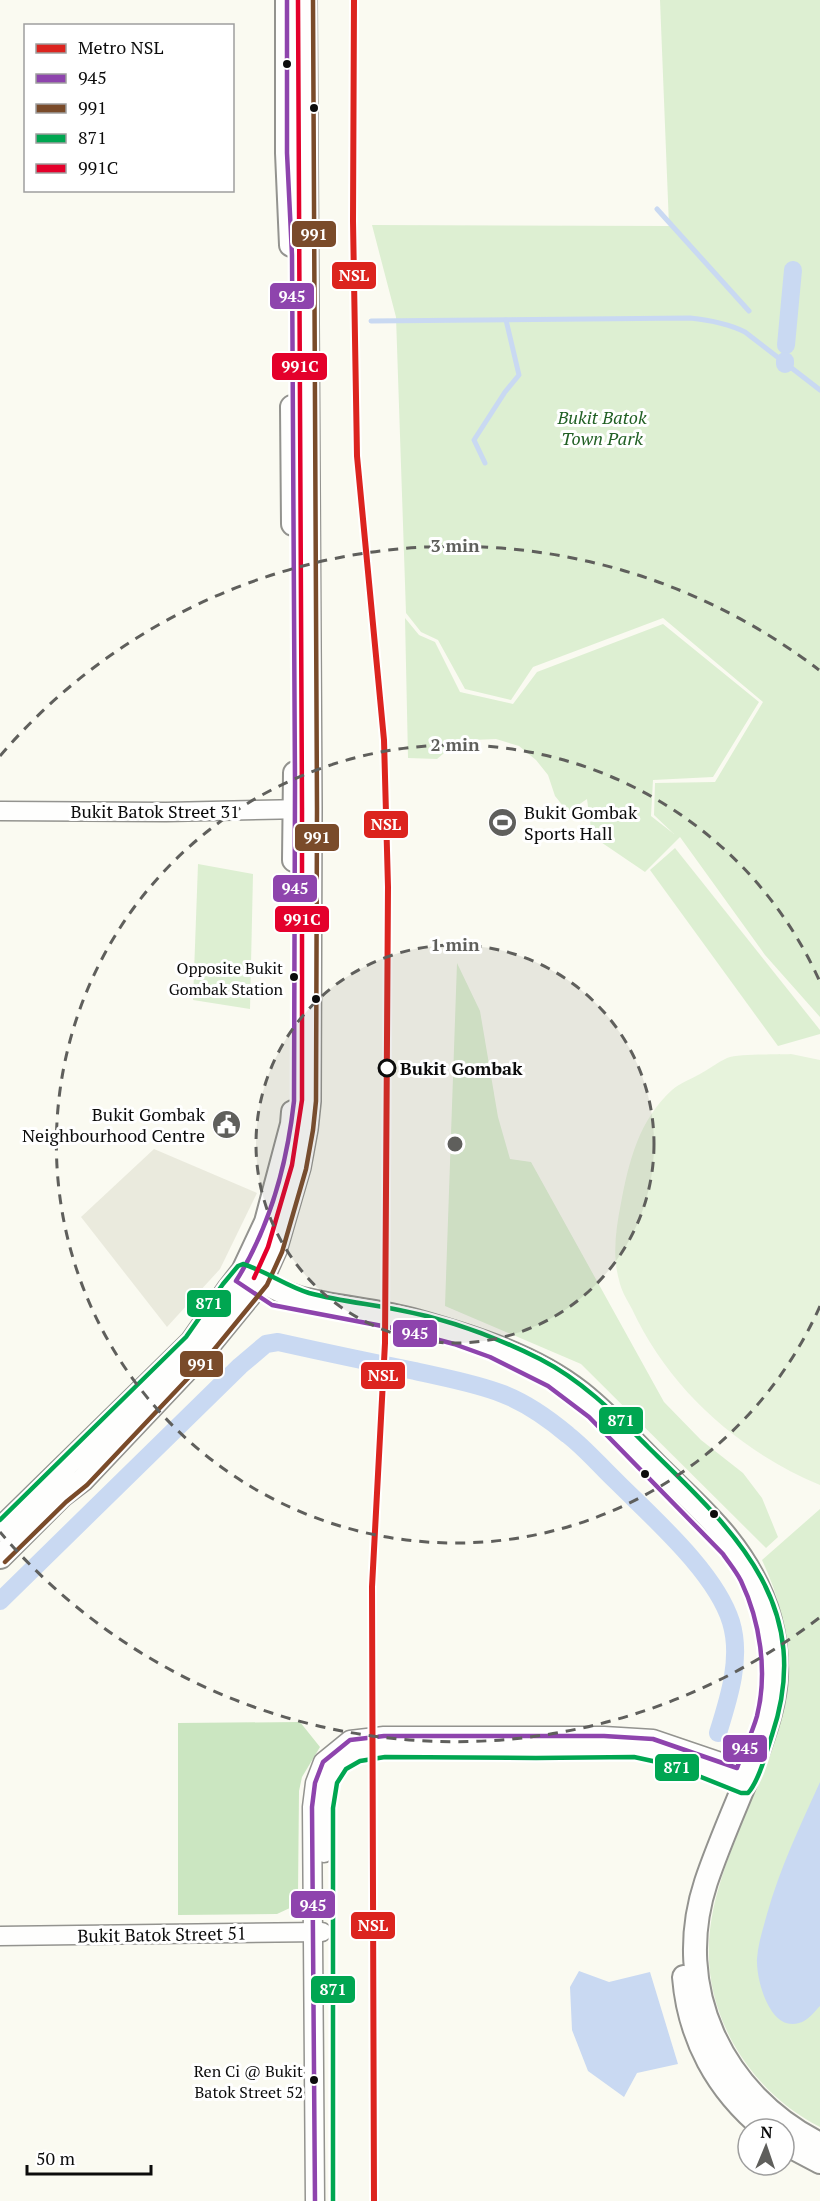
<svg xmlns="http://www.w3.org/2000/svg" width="820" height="2201" viewBox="0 0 820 2201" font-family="'PT Serif',serif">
	<rect width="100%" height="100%" fill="#fafaf1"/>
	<g fill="#ddefd2">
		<path d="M660 0H820V1017L765 955 680 837 645 872 592 836 587 799 568 812 555 796 548 775 536 760 519 746 496 739 472 740 450 748 437 759 408 758 405 618 419 635 435 642 460 692 513 704 537 672 663 624 759 702 713 777 653 780 651 816 674 834 654 815 655 783 715 782 763 702 663 618 533 667 511 700 465 689 438 640 421 632 406 613 396 317 372 225 669 226Z"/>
		<path d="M675 848 820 1030V1034L778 1046 650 870Z"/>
		<path d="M198 864 253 874 250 1009 193 1000Z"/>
		<path d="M457 963 480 1011 498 1117 510 1159 531 1162 664 1402 701 1440 743 1473 762 1498 778 1537 766 1548 581 1364 445 1306Z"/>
		<path d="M820 1509V2127C784 2109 753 2079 733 2043 675 1936 735 1854 769 1753 775 1736 782 1719 785 1701 793 1651 783 1605 762 1560Z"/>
	</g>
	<path fill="#cbe6c1" d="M300 1722 320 1747 302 1777 299 1791 298 1893 292 1907 277 1914 178 1915V1723Z"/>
	<path fill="#e7f3dc" d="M791 1054 820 1060V1485C739 1451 669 1389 632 1309 627 1300 621 1290 619 1280 612 1255 616 1228 621 1203 629 1161 639 1120 672 1090 680 1083 691 1079 700 1074 709 1069 718 1062 727 1058 739 1053 776 1055 791 1054Z"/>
	<path fill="#eaeadd" d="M154 1149 257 1193 220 1269 167 1327 81 1217Z"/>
	<g fill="#c9d9f2">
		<path d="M820 1782V2006C814 2012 808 2021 799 2023 770 2032 756 1980 757 1959 758 1944 763 1929 767 1914 780 1868 800 1826 820 1782Z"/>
		<path d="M579 1971 609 1982 650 1972 678 2064 637 2073 624 2097 588 2071 572 2030 570 1987Z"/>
	</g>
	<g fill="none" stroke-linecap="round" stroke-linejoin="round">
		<g stroke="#c9d9f2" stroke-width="5">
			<path d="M657 209 749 311"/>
			<path d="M371 321 690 318C709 320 727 323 745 332L820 390"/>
			<path d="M485 463 474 440 505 392 519 375 506 320"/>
		</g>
		<g stroke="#c9d9f2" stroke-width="18">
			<path d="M786 345 793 270"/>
			<path d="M785 364V361"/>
			<path d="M0 1601 240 1366 266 1344 278 1342C323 1352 370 1362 415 1371 445 1378 475 1383 503 1394 526 1403 549 1419 568 1435 586 1449 601 1467 617 1482 653 1518 716 1573 731 1622 742 1658 729 1698 718 1733"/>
		</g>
		<defs>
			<g id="minor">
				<path d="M0 811 166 812 306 809"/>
				<path d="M324 1853C325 1823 317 1775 348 1757 358 1751 373 1750 385 1749L536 1751 635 1749 673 1758 744 1786"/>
				<path d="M0 1936 322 1932"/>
				<path d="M315 2201 312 1807 315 1783 323 1762 350 1740 384 1736H604L653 1739 750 1772"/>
			</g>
			<g id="tertiary">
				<path d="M287 0V153L291 245"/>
				<path d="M292 407 293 524"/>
				<path d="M294 860 295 773"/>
				<path d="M248 1274C265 1283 281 1293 299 1298 337 1308 378 1310 416 1321 472 1337 534 1356 581 1393 610 1416 636 1445 662 1471 684 1493 708 1514 727 1538 759 1578 778 1625 776 1676 775 1701 767 1725 759 1748 742 1793 721 1837 706 1882 671 1988 722 2095 820 2144"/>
				<path d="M0 1530 192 1342 229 1289 243 1271 266 1222 292 1124 293 1112"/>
				<path d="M0 1557 61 1496 82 1480 203 1352 261 1281 275 1250 290 1198 299 1167 306 1129 309 1101 310 808 305 0"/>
				<path d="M684 1977C689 2038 717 2090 765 2129"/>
				<path d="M784 2143 820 2162"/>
			</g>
		</defs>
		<use href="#minor" stroke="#93938f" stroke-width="21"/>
		<use href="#tertiary" stroke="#93938f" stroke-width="26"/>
		<use href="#minor" stroke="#fefefd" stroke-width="18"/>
		<use href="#tertiary" stroke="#fefefd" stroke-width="22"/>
		<defs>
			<path id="bus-1" d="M287 0V153L292 255 295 784 294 1101C287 1164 270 1227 236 1281L272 1305 398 1329 454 1344 490 1357 548 1386 589 1417 723 1554C729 1563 736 1571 741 1581 760 1621 768 1672 757 1716 752 1734 743 1751 737 1768L653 1739 604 1736H384L350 1740 323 1762 315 1783 312 1807 315 2201"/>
			<path id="bus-2" d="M5 1562 66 1502 87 1485 208 1357 267 1285 282 1252 306 1169 313 1130 316 1101 317 808 313 0"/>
			<path id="bus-3" d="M0 1520 186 1337 223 1284 238 1266 243 1264C266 1271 286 1286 309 1293 339 1301 369 1304 399 1310 447 1319 496 1337 540 1359 583 1381 615 1414 648 1447 733 1530 816 1604 772 1735 767 1750 759 1781 748 1793H741L671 1765 634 1757 536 1758 385 1757 360 1761 346 1769 337 1783 333 1808V2201"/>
			<path id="bus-4" d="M254 1278 268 1247 292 1165 302 1100V808L298 0"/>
		</defs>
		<use href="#bus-1" stroke="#fff" stroke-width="9"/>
		<use href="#bus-2" stroke="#fff" stroke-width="9"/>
		<use href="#bus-3" stroke="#fff" stroke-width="9"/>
		<use href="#bus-4" stroke="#fff" stroke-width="9"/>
		<use href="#bus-1" stroke="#8e44ad" stroke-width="4.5"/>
		<use href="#bus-2" stroke="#7a4b2a" stroke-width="4.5"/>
		<use href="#bus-3" stroke="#00a651" stroke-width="4.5"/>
		<use href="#bus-4" stroke="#e4002b" stroke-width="4.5"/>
		<defs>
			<path id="metro-1" d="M354 0 353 221 357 456 384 740 388 887 385 1343 372 1587 374 2201"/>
		</defs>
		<use href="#metro-1" stroke="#fff" stroke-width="10"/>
		<use href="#metro-1" stroke="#dc241f" stroke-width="6"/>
	</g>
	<circle cx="455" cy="1144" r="199" fill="#5f5f5c" fill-opacity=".12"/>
	<g fill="none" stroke="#5f5f5c" stroke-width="3" stroke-dasharray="10 8">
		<circle cx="455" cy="1144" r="199"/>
		<path d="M820 1306A399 399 0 1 1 820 982"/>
		<path d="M819 1618A598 598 0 0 1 0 1532M0 756A598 598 0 0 1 819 670"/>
	</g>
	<defs>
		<symbol id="stadium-disc" viewBox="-11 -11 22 22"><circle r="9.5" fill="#5f5f5c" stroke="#fff"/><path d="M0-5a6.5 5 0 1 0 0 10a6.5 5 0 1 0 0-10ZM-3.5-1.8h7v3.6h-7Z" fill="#fff"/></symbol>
		<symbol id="civic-disc" viewBox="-11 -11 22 22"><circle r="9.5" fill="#5f5f5c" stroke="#fff"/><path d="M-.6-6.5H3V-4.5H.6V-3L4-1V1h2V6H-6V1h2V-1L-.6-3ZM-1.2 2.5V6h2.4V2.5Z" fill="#fff"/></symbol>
	</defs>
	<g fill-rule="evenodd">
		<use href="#stadium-disc" x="486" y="806" width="33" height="33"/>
		<use href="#civic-disc" x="210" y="1108" width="33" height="33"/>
	</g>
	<g fill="#0c0c0c" stroke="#fff" stroke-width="2">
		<circle cx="287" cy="64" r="5"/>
		<circle cx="314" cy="108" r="5"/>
		<circle cx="294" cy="977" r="5"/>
		<circle cx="316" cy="999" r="5"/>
		<circle cx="645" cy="1474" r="5"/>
		<circle cx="714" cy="1514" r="5"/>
		<circle cx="314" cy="2080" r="5"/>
	</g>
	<circle fill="#fff" stroke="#0c0c0c" stroke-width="3" cx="387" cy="1068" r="8"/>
	<g text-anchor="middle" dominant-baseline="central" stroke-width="6" stroke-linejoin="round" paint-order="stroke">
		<g font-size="16" fill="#0c0c0c" stroke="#fff" text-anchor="end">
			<text x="283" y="968">Opposite Bukit<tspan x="283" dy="21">Gombak Station</tspan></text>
			<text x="303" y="2071">Ren Ci @ Bukit<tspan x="303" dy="21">Batok Street 52</tspan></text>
		</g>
		<g font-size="18" font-style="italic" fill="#216024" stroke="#fff">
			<text x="602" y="417">Bukit Batok<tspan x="602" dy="21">Town Park</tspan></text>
		</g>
		<g font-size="18" fill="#0c0c0c" stroke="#fff">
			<text x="155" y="811">Bukit Batok Street 31</text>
			<text transform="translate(162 1934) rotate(-1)">Bukit Batok Street 51</text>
		</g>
		<g font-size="18" fill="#0c0c0c" stroke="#fff" text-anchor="start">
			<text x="524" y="812">Bukit Gombak<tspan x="524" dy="21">Sports Hall</tspan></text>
			<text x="205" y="1114" text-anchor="end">Bukit Gombak<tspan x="205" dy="21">Neighbourhood Centre</tspan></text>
		</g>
		<g font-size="18" font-weight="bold" fill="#0c0c0c" stroke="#fff" text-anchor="start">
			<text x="400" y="1068">Bukit Gombak</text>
		</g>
	</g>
	<circle cx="455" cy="1144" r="9" fill="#5f5f5c" stroke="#fff" stroke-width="3"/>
	<g font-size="18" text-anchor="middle" font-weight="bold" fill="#5f5f5c" stroke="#fff" stroke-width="6" stroke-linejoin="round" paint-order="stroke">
		<text x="455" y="552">3 min</text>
		<text x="455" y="751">2 min</text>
		<text x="455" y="951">1 min</text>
	</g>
	<g stroke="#fff" stroke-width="2">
		<rect x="291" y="220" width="46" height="28" rx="6" fill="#7a4b2a"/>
		<rect x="331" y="261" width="46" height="29" rx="6" fill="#dc241f"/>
		<rect x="269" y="282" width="46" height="28" rx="6" fill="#8e44ad"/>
		<rect x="271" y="352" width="57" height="29" rx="6" fill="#e4002b"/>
		<rect x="363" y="810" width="46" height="29" rx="6" fill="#dc241f"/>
		<rect x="294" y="823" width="46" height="29" rx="6" fill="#7a4b2a"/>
		<rect x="272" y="874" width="46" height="29" rx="6" fill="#8e44ad"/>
		<rect x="274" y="905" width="56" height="28" rx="6" fill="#e4002b"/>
		<rect x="186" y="1289" width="46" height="29" rx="6" fill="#00a651"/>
		<rect x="392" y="1319" width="46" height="29" rx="6" fill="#8e44ad"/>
		<rect x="179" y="1350" width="45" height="28" rx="6" fill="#7a4b2a"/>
		<rect x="360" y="1361" width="46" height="29" rx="6" fill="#dc241f"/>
		<rect x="598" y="1406" width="46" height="29" rx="6" fill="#00a651"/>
		<rect x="722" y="1734" width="46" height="29" rx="6" fill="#8e44ad"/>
		<rect x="654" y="1753" width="46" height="29" rx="6" fill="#00a651"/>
		<rect x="290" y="1890" width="46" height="29" rx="6" fill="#8e44ad"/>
		<rect x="350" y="1911" width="46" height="29" rx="6" fill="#dc241f"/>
		<rect x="310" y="1975" width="46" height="29" rx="6" fill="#00a651"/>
	</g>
	<g font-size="16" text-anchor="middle" font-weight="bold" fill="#fff">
		<text x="314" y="240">991</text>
		<text x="354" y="281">NSL</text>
		<text x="292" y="302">945</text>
		<text x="300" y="372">991C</text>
		<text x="386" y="830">NSL</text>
		<text x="317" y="843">991</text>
		<text x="295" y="894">945</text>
		<text x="302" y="925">991C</text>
		<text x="209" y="1309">871</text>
		<text x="415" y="1339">945</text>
		<text x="201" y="1370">991</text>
		<text x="383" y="1381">NSL</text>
		<text x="621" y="1426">871</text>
		<text x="745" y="1754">945</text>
		<text x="677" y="1773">871</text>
		<text x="313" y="1911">945</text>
		<text x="373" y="1931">NSL</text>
		<text x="333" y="1995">871</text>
	</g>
	<rect x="24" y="24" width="210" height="168" fill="#ffffff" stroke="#9e9e9e" stroke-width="1.5"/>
	<rect x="36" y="44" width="30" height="9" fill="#dc241f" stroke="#9e9e9e" stroke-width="1.5"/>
	<text x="78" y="54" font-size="18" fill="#0c0c0c">Metro NSL</text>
	<rect x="36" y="74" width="30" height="9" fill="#8e44ad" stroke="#9e9e9e" stroke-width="1.5"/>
	<text x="78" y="84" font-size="18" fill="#0c0c0c">945</text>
	<rect x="36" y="104" width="30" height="9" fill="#7a4b2a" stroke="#9e9e9e" stroke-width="1.5"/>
	<text x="78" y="114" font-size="18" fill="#0c0c0c">991</text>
	<rect x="36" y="134" width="30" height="9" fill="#00a651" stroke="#9e9e9e" stroke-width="1.5"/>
	<text x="78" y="144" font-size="18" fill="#0c0c0c">871</text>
	<rect x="36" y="164" width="30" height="9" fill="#e4002b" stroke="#9e9e9e" stroke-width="1.5"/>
	<text x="78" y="174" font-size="18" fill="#0c0c0c">991C</text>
	<g transform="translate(766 2147) rotate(2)"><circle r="28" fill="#ffffff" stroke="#9e9e9e" stroke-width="1.5"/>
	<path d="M0-4.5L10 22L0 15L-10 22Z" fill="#5f5f5c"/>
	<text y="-9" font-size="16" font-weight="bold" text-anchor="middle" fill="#0c0c0c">N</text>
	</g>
	<path d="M27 2165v9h124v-9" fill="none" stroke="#0c0c0c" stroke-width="3"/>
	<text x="36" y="2165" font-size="18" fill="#0c0c0c" stroke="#ffffff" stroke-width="4.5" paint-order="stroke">50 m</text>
</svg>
